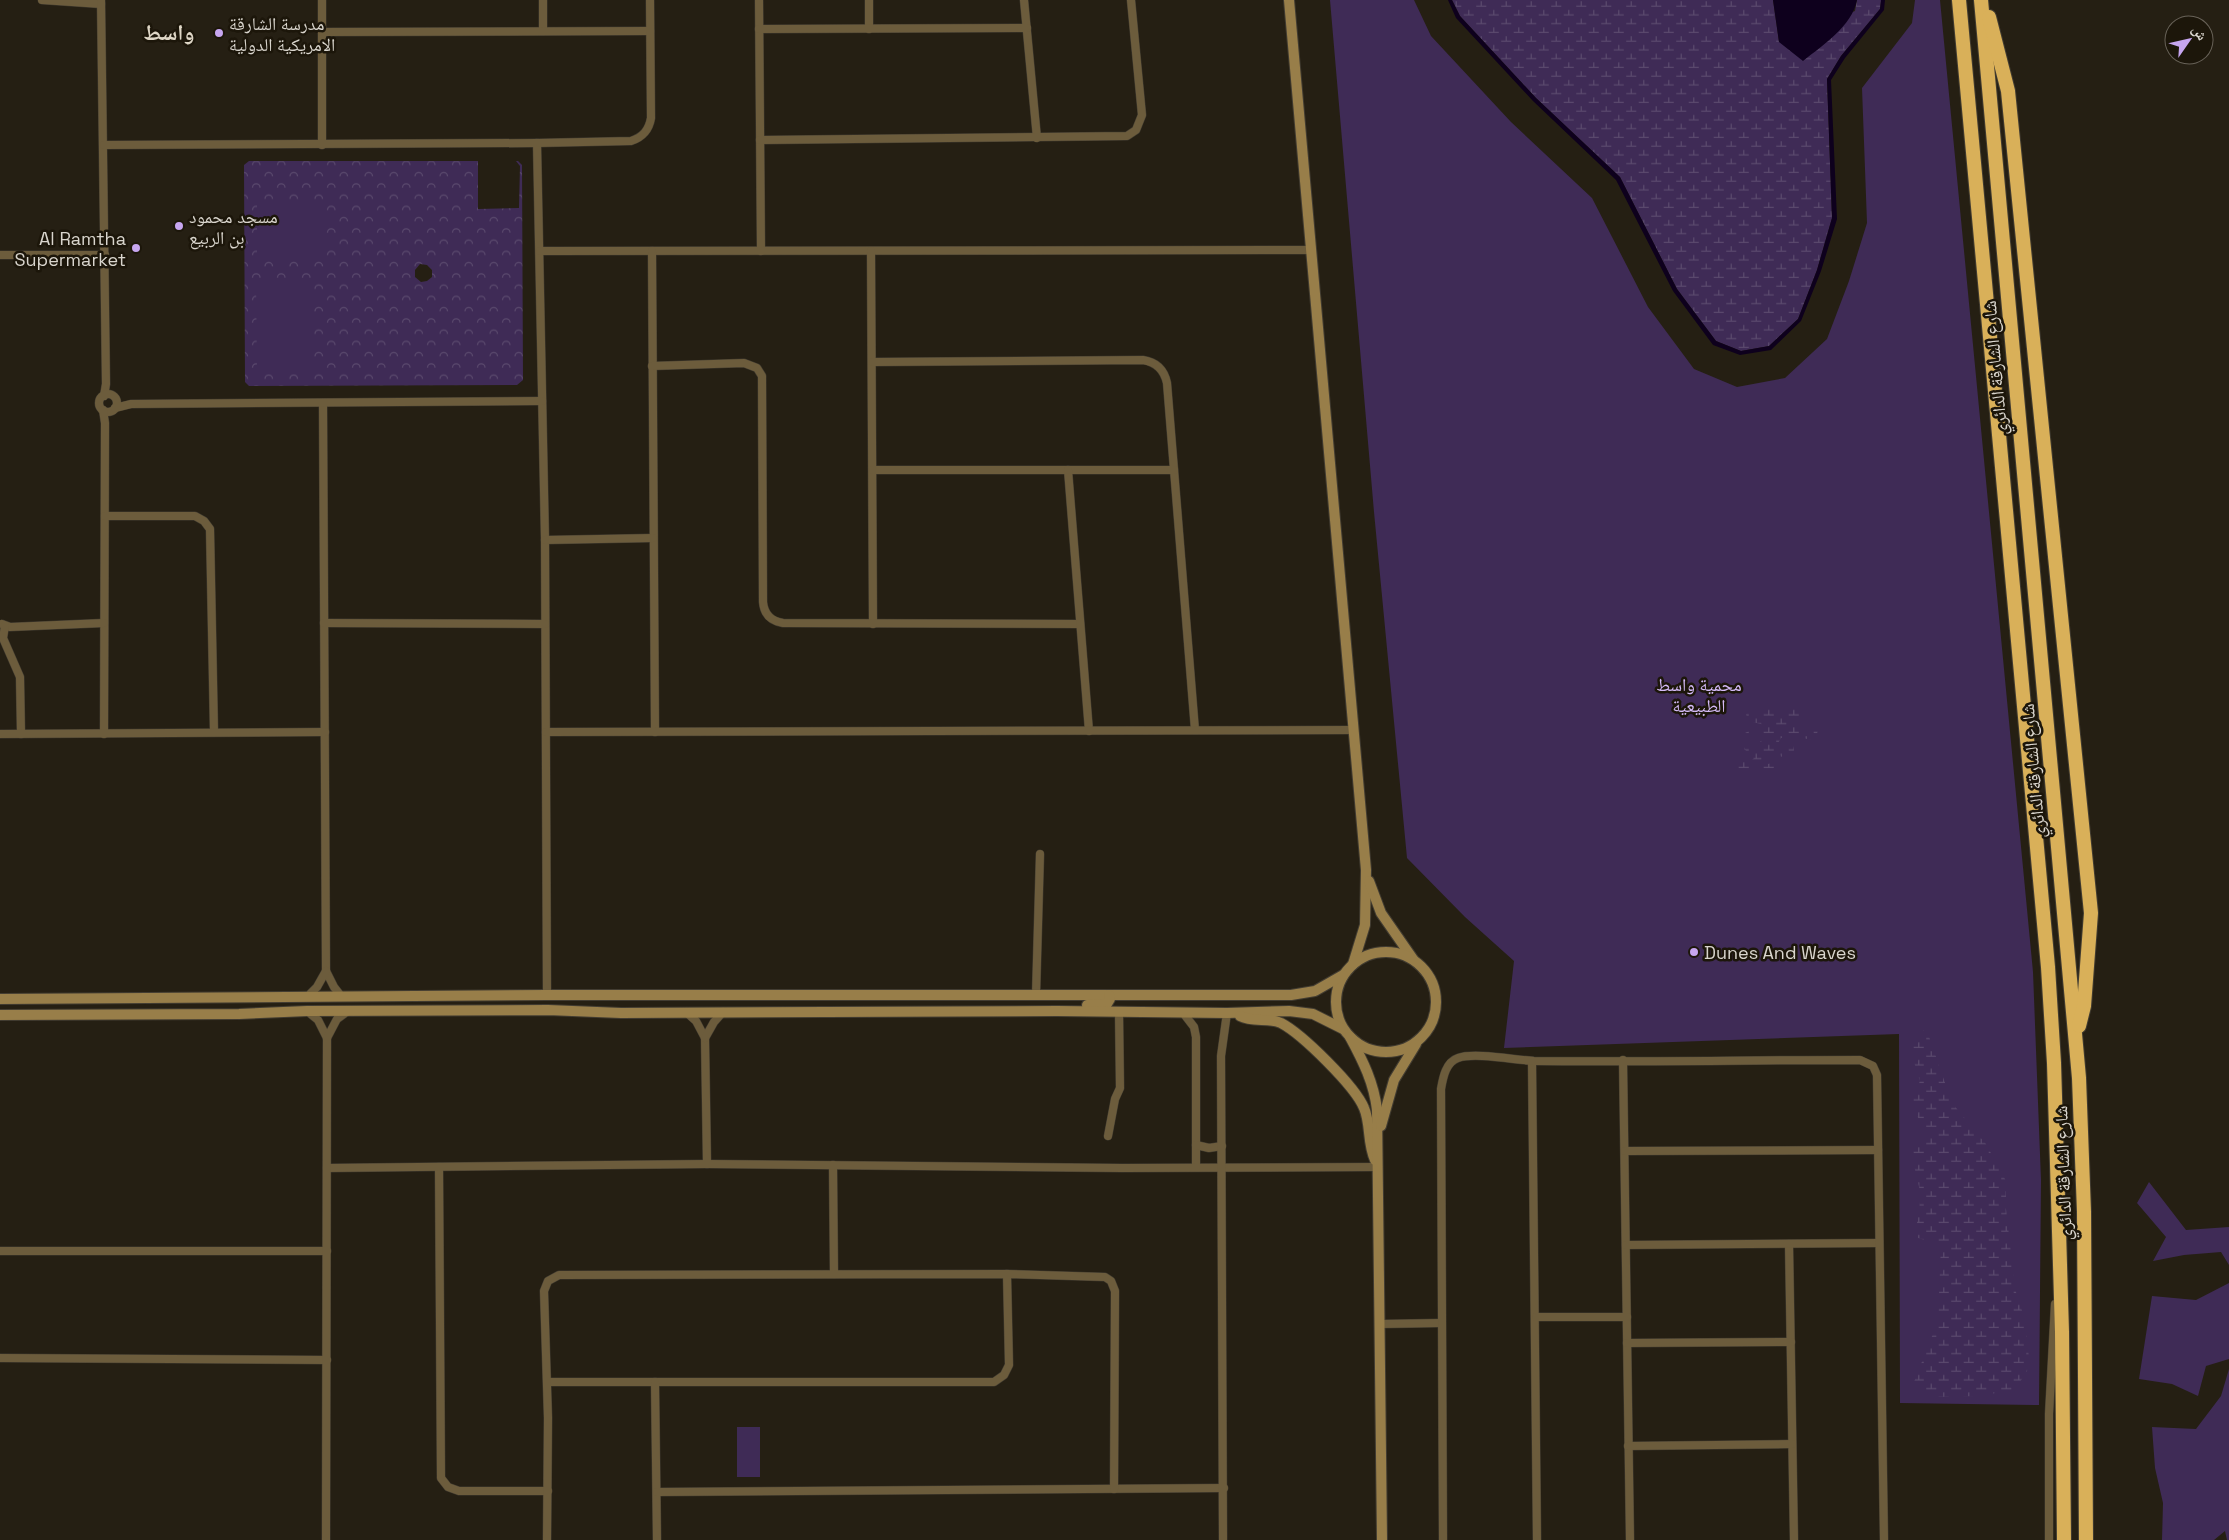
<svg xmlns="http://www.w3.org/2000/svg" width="2229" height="1540" viewBox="0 0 2229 1540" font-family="'Space Grotesk','Noto Naskh Arabic',sans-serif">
	<defs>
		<pattern id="wetland-marsh" width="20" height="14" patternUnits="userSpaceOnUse" patternTransform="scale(1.25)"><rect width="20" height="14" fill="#3f2b56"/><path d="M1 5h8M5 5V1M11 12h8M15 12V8" fill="none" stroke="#5a496d"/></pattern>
		<pattern id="park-crowns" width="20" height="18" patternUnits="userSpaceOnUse" patternTransform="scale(1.25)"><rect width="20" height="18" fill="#3f2b56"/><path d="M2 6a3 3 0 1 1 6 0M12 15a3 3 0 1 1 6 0" fill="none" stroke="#5a496d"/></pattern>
	</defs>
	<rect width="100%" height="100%" fill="#251f13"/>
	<g fill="#3f2b56">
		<path d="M1330 0H1414L1431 36 1511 122 1592 198 1648 307 1694 369 1737 387 1785 378 1827 339 1849 281 1867 223 1862 88 1912 23 1915 0H1940L2033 972 2041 1180 2039 1405 1900 1403 1899 1034 1504 1048 1514 961 1465 917 1407 858 1374 512Z"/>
		<path d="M257 204 324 205V258H257Z"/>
		<rect x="256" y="278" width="57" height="96"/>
		<path d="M2149 1182 2186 1230 2229 1227V1265L2221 1252 2184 1255 2153 1261 2166 1237 2137 1203Z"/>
		<path d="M2229 1283V1359L2206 1366 2198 1396 2172 1384 2139 1379 2152 1296 2196 1300Z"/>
		<path d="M2229 1369V1540H2227L2225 1531 2214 1540H2162L2163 1503 2155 1468 2152 1427 2196 1429 2221 1396Z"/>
		<rect x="737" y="1427" width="23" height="50"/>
	</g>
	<g fill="url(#wetland-marsh)">
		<path d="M1452 0H1773L1779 42 1855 11 1857 0H1881L1880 9 1841 56 1827 79 1832 218 1817 270 1798 319 1769 346 1741 351 1716 341 1677 289 1620 177 1536 98 1460 16Z"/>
		<path d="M1768 707H1776L1783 712 1790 709 1808 708 1810 714 1799 720 1798 724 1800 728 1813 725 1818 727C1818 734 1816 737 1810 740L1798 736 1781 738 1777 745 1786 748 1793 746 1794 751 1787 752 1781 757 1779 752 1766 755 1764 758 1768 764 1779 761 1791 762 1792 765 1786 767 1738 772 1736 769 1740 761H1751L1754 758 1744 749 1747 743H1759L1764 738 1761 735 1749 736 1745 733 1751 730 1760 729 1762 726 1761 724 1748 721 1746 714 1749 711Z"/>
		<path d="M1926 1028 1952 1103 1986 1144 2006 1181V1209L2015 1289 2024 1317 2030 1366 2015 1390 1977 1396 1935 1397 1912 1387 1938 1321 1941 1245 1915 1237 1921 1195 1911 1153 1926 1135 1911 1102 1920 1081 1909 1046Z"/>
	</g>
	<path fill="url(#park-crowns)" fill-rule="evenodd" d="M249 161H518L522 165 523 380 517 385 249 386 245 382 244 165ZM478 161H516L520 166 519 208 478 209ZM257 205H324V258H257ZM420 264 427 265 432 270V277L427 281 421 282 415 277V270ZM256 279H313V374H257Z"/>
	<g fill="#0e001d">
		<path d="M1448 0H1452L1460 16 1536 98 1620 177 1677 289 1716 341 1741 351 1769 346 1798 319 1817 270 1832 218 1827 79 1841 56 1880 9 1881 0H1885L1884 10 1845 58 1831 80 1837 219 1821 271 1801 321 1771 350 1740 355 1713 345 1673 291 1616 180 1533 101 1456 18Z"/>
		<path d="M1773 0H1857C1852 26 1823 45 1803 61L1779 42Z"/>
	</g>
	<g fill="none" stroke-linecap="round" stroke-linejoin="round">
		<defs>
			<g id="street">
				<path d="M42 0 101 4"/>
				<path d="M101 0 106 384 104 396"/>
				<path d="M322 0V145"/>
				<path d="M543 0V31"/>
				<path d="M759 0 761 251"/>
				<path d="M869 0V29"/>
				<path d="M1024 0 1037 138"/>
				<path d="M759 29 1027 28"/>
				<path d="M322 32 650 31"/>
				<path d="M760 140 1127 136 1136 130 1142 115 1131 0"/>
				<path d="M537 143 545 540 547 995"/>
				<path d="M104 145 537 143 631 141C643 137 649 130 651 118L650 0"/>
				<path d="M540 251 1311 250"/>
				<path d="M652 251 655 732"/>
				<path d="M871 251 873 624"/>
				<path d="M0 255H105"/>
				<path d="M873 362 1143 360C1156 362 1164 369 1167 383L1195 730"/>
				<path d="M652 366 744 363 757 368 762 376 763 602C764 614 771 621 783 623L1080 624"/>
				<circle cx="108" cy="403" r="9"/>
				<path d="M323 403 326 971 334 987 341 996"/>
				<path d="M115 408 131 404 542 401"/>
				<path d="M103 410 105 423 104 734"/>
				<path d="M873 470H1174"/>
				<path d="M1068 470 1089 731"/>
				<path d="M105 516H195L204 521 210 529 214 732"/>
				<path d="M545 540 653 538"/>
				<path d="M324 623 545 624"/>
				<path d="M2 624 10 627 104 623"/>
				<path d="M5 626 3 638 20 677 21 734"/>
				<path d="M546 732 1353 730"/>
				<path d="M0 734 325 732"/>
				<path d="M1036 995 1040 854"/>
				<path d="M308 996 317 987 326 971"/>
				<path d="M307 1011 318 1020 327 1038"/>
				<path d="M687 1013 696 1021 705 1038 707 1164"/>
				<path d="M1184 1014 1194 1027 1196 1037V1167"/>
				<path d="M705 1038 714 1022 723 1012"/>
				<path d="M1623 1060 1630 1540"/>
				<path d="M1532 1061 1537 1540"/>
				<path d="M1108 1136 1115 1099 1120 1088 1119 1012"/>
				<path d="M1196 1145 1209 1148 1222 1146"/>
				<path d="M1625 1151 1878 1150"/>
				<path d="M833 1165 834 1274"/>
				<path d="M439 1167 441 1478 448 1487 459 1491H548"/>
				<path d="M327 1168 707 1164 1122 1168 1377 1167"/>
				<path d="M1789 1244 1794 1540"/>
				<path d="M1626 1245 1879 1243"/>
				<path d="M0 1251H327"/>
				<path d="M1536 1317H1627"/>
				<path d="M1380 1324 1441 1323"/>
				<path d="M1627 1343 1791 1342"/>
				<path d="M0 1358 327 1360"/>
				<path d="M548 1382H994L1004 1375 1009 1365 1007 1274"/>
				<path d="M655 1382 657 1540"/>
				<path d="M1628 1446 1792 1444"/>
				<path d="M657 1492 1224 1488"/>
				<path d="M326 1540 327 1038 337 1019 348 1011"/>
				<path d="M547 1540 548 1418 544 1291 548 1281 559 1275 1007 1274 1105 1277 1111 1281 1115 1291 1114 1489"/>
				<path d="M1223 1540 1221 1056 1227 1013"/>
				<path d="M1443 1540 1441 1089C1443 1077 1446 1062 1458 1058 1474 1052 1515 1060 1534 1061 1643 1062 1751 1060 1860 1060L1873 1066 1877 1075 1884 1540"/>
				<path d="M2049 1540V1414L2055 1304"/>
			</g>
			<g id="secondary">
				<path d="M1289 0 1366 870 1365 925 1353 964"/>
				<path d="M1369 881 1381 913 1413 959"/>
				<circle cx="1386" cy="1002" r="50"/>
				<path d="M0 999 547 995H1291L1315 991 1343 975"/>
				<path d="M1087 1005 1107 1004 1110 999 1109 995"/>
				<path d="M0 1015 239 1014 307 1011 548 1010 621 1013 1057 1011 1227 1013 1289 1011 1313 1014 1343 1029"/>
				<path d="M1240 1016C1253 1023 1268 1017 1281 1023 1302 1034 1355 1086 1364 1108 1371 1124 1367 1143 1375 1160"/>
				<path d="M1350 1037C1363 1061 1374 1083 1377 1110L1382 1540"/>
				<path d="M1381 1126 1394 1080 1416 1044"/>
			</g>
			<g id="highway">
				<path d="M1959 0 2048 967 2054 1063 2062 1332 2064 1540"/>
				<path d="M1981 0 2079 1078 2084 1212 2086 1540"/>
				<path d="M1989 17 2008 91 2091 913 2084 1006 2079 1026"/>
			</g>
		</defs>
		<use href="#street" stroke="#423c31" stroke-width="9"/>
		<use href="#secondary" stroke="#423c31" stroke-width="12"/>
		<use href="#highway" stroke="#423c31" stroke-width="16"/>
		<use href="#street" stroke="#6c5c3c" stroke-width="8"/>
		<use href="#secondary" stroke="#987e49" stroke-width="10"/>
		<use href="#highway" stroke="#d9b059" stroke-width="14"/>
	</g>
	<g fill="#c7a6f0" stroke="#1c160a" stroke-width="2">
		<circle cx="219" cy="33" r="5"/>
		<circle cx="179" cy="226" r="5"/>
		<circle cx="136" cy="248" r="5"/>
		<circle cx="1694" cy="952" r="5"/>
	</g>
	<g text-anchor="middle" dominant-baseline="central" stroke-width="5" stroke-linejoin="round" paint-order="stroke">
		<g font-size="18" fill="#d9d5cd" stroke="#1c160a" text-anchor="start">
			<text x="229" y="23">مدرسة الشارقة<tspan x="229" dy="21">الامريكية الدولية</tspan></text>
			<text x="189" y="216">مسجد محمود<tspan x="189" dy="21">بن الربيع</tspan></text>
			<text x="126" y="238" text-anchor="end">Al Ramtha<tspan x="126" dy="21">Supermarket</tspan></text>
			<text x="1704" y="952">Dunes And Waves</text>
		</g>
		<g font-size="18" fill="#d9d5cd" stroke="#1c160a">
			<text transform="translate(1995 368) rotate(-95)">شارع الشارقة الدائري</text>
			<text transform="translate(2033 771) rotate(-95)">شارع الشارقة الدائري</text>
			<text transform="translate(2063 1173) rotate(-92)">شارع الشارقة الدائري</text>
		</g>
		<g font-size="18" fill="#d5bbf8" stroke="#1c160a">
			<text x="1699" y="684">محمية واسط<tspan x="1699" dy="21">الطبيعية</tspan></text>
		</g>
		<g font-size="22" font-weight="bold" fill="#ded6c6" stroke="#1c160a">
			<text x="169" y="32">واسط</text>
		</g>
	</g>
	<g transform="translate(2189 40) rotate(56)"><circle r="24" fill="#1c160a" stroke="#686258"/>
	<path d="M0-4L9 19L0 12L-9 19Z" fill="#c7a6f0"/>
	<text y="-8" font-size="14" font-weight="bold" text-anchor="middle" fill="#d9d5cd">ش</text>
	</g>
</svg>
